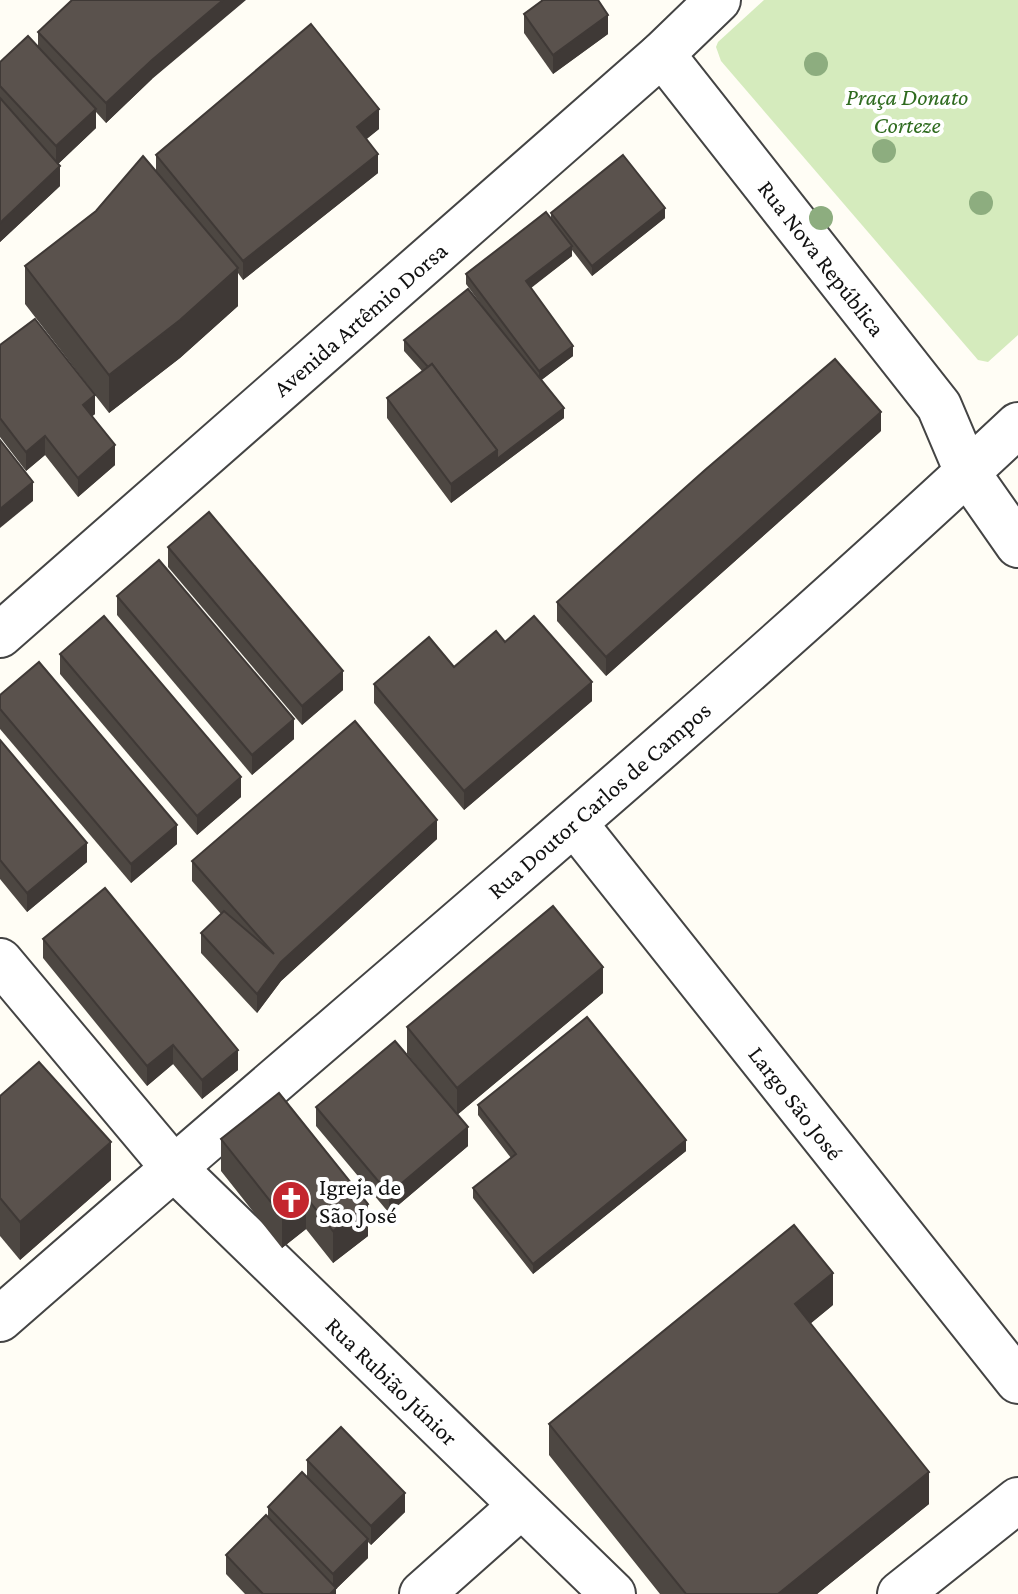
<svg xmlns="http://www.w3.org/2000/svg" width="1018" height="1594" viewBox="0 0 1018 1594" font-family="'Crimson Pro',serif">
	<rect width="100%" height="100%" fill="#fffdf5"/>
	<path fill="#d5ebbd" d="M764 0H1018V335L988 362 978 360 721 61 716 47 718 42Z"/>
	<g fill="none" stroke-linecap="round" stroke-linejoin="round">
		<defs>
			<g id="street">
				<path d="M662 54 939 406 967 472 1018 545"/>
				<path d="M0 635 662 54 718 0"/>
				<path d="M575 824 1018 1381"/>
				<path d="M0 961 173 1167 613 1594"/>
				<path d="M0 1319C340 1021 688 734 1018 425"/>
				<path d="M422 1594 521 1506"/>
				<path d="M900 1594 1018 1500"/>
			</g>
		</defs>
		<use href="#street" stroke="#444" stroke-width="48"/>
		<use href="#street" stroke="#fff" stroke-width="44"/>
	</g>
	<g fill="#8dad7f">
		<circle cx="816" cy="64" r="12"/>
		<circle cx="884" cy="151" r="12"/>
		<circle cx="981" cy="203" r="12"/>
		<circle cx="821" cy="218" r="12"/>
	</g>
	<g fill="#4d4742">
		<path d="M524 14 608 34 553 74 524 33Z"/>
		<path d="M38 32 152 79 106 123 96 112V128L58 164 60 186 0 242V62L38 47Z"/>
		<path d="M379 129 366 139 378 173 243 280 238 273V306L180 358 109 413 95 395V414L92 416 115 465 78 497 45 455 26 471 0 437V345L89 387 25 304V266L156 171V155Z"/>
		<path d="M551 213 665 218 592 276 572 250V256L530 288 573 356 541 380 564 418 451 503 387 418V398L422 371 404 351V340L494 322 466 284V274L551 218Z"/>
		<path d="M881 431 606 676 557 621V602Z"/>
		<path d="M168 547 343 690 302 725 168 567Z"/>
		<path d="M117 596 294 739 252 775 117 615Z"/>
		<path d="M505 642 592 701 464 810 374 703V684L454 667Z"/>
		<path d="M60 654 241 797 197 835 60 674Z"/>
		<path d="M0 695 177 844 131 883 0 729Z"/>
		<path d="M0 740 87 862 27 912 0 879Z"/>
		<path d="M437 839 281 981 257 1013 201 953V933L221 914 192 881V861Z"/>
		<path d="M43 939 238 1070 202 1099 173 1064 147 1086 43 958Z"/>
		<path d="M603 993 457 1115 468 1146 389 1213 316 1126V1107L446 1101 407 1054V1027Z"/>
		<path d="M0 1096 111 1180 20 1260 0 1236Z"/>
		<path d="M478 1105 686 1151 533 1274 473 1198V1188L511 1158 478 1115Z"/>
		<path d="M221 1139 368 1236 333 1263 306 1229 282 1248 221 1171Z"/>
		<path d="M833 1305 810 1324 929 1504 817 1594H660L549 1455V1424Z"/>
		<path d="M307 1460 405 1512 371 1545 368 1542V1558L336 1589V1594H245L226 1574V1555L268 1517V1507L307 1477Z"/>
	</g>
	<g fill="#3f3936">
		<path d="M223 0H246L152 79 106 123V103L152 60Z"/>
		<path d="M608 15V34L553 74V55Z"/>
		<path d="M96 109V128L56 166V146Z"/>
		<path d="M379 109V129L357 147V127Z"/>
		<path d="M378 154V173L243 280V261Z"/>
		<path d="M60 166V186L0 242V223Z"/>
		<path d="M665 208V218L592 276V266Z"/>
		<path d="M572 246V256L526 292V281Z"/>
		<path d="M238 268V306L180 358 109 413V375Z"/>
		<path d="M573 346V356L539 382V371Z"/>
		<path d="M95 395V414L83 424V405Z"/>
		<path d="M564 408V418L451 503V484L497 450Z"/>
		<path d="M881 412V431L606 676V657Z"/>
		<path d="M45 436V455L26 471V452Z"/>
		<path d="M115 445V465L78 497V478Z"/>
		<path d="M33 482V501L0 528V509Z"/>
		<path d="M343 671V690L302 725V706Z"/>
		<path d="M592 682V701L464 810V791Z"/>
		<path d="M294 719V739L252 775V755Z"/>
		<path d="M241 777V797L197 835V816Z"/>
		<path d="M437 820V839L281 981 257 1013V994L281 962Z"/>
		<path d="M177 825V844L131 883V864Z"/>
		<path d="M87 843V862L27 912V893Z"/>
		<path d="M603 967V993L457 1115V1088Z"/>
		<path d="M173 1045V1064L147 1086V1066Z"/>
		<path d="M238 1050V1070L202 1099V1080Z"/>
		<path d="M468 1127V1146L389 1213V1194Z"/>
		<path d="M686 1140V1151L533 1274V1264Z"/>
		<path d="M111 1142V1180L20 1260V1222Z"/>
		<path d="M306 1197V1229L282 1248V1216Z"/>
		<path d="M368 1204V1236L333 1263V1231Z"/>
		<path d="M833 1273V1305L795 1336V1304Z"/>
		<path d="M929 1472V1504L817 1594H778Z"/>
		<path d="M405 1493V1512L371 1545V1526Z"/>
		<path d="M368 1539V1558L336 1589V1594H330L333 1592V1574Z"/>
	</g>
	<g fill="#5a524d" stroke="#3f3936" stroke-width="2">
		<path d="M72 0H223L152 60 106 103 38 32Z"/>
		<path d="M543 0H598L608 15 553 55 524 14Z"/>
		<path d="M311 24 379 109 357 127 378 154 243 261 156 155Z"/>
		<path d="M28 36 96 109 56 146 0 86V62Z"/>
		<path d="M0 98 60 166 0 223Z"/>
		<path d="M623 155 665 208 592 266 551 213Z"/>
		<path d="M143 156 238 268 180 320 109 375 25 266 96 211Z"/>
		<path d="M546 212 572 246 526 281 573 346 539 371 466 274Z"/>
		<path d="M468 289 564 408 497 459V450L432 364 428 367 404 340Z"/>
		<path d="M35 319 95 395 83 405 115 445 78 478 45 436 26 452 0 418V345Z"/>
		<path d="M835 359 881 412 606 657 557 602 705 470Z"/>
		<path d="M432 364 497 450 451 484 387 398Z"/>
		<path d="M0 440 33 482 0 509Z"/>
		<path d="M209 512 343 671 302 706 168 547Z"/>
		<path d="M159 560 294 719 252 755 117 596Z"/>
		<path d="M104 616 241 777 197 816 60 654Z"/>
		<path d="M534 616 592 682 464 791 374 684 429 637 454 667 496 631 505 642Z"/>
		<path d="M39 662 177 825 131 864 0 709V695Z"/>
		<path d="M355 721 437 820 281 962 257 994 201 933 224 911 274 954 192 861Z"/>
		<path d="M0 740 87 843 27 893 0 860Z"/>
		<path d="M105 888 238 1050 202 1080 173 1045 147 1066 43 939Z"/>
		<path d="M553 906 603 967 457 1088 407 1027Z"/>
		<path d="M587 1017 686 1140 533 1264 473 1188 516 1154 478 1105Z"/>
		<path d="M395 1041 468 1127 389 1194 316 1107Z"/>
		<path d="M39 1062 111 1142 20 1222 0 1198V1096Z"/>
		<path d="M279 1093 368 1204 333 1231 306 1197 282 1216 221 1139Z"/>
		<path d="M794 1225 833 1273 795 1304 929 1472 778 1594H686L549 1424Z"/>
		<path d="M341 1427 405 1493 371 1526 307 1460Z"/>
		<path d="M302 1472 368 1539 333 1574 268 1507Z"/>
		<path d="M266 1515 336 1588 330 1594H263L226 1555Z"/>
	</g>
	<defs>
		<symbol id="church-disc" viewBox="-11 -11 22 22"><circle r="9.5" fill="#c4262e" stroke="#fff"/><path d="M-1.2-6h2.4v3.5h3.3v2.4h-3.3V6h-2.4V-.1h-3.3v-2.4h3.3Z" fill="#fff"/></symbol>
	</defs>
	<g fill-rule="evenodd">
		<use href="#church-disc" x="269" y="1178" width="44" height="44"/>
	</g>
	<g text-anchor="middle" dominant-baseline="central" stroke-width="8" stroke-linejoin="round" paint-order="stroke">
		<g font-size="24" font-style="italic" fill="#2f6b1f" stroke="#fff">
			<text x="907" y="96">Praça Donato<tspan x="907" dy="28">Corteze</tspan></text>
		</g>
		<g font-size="24" fill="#111" stroke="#fff">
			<text transform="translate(822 258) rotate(52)">Rua Nova República</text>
			<text transform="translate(360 319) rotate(-41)">Avenida Artêmio Dorsa</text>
			<text transform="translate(599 800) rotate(-41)">Rua Doutor Carlos de Campos</text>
			<text transform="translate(796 1103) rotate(52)">Largo São José</text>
			<text transform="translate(392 1381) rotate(44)">Rua Rubião Júnior</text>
		</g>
		<g font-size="24" fill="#111" stroke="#fff" text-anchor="start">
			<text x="319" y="1186">Igreja de<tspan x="319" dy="28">São José</tspan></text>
		</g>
	</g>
</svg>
